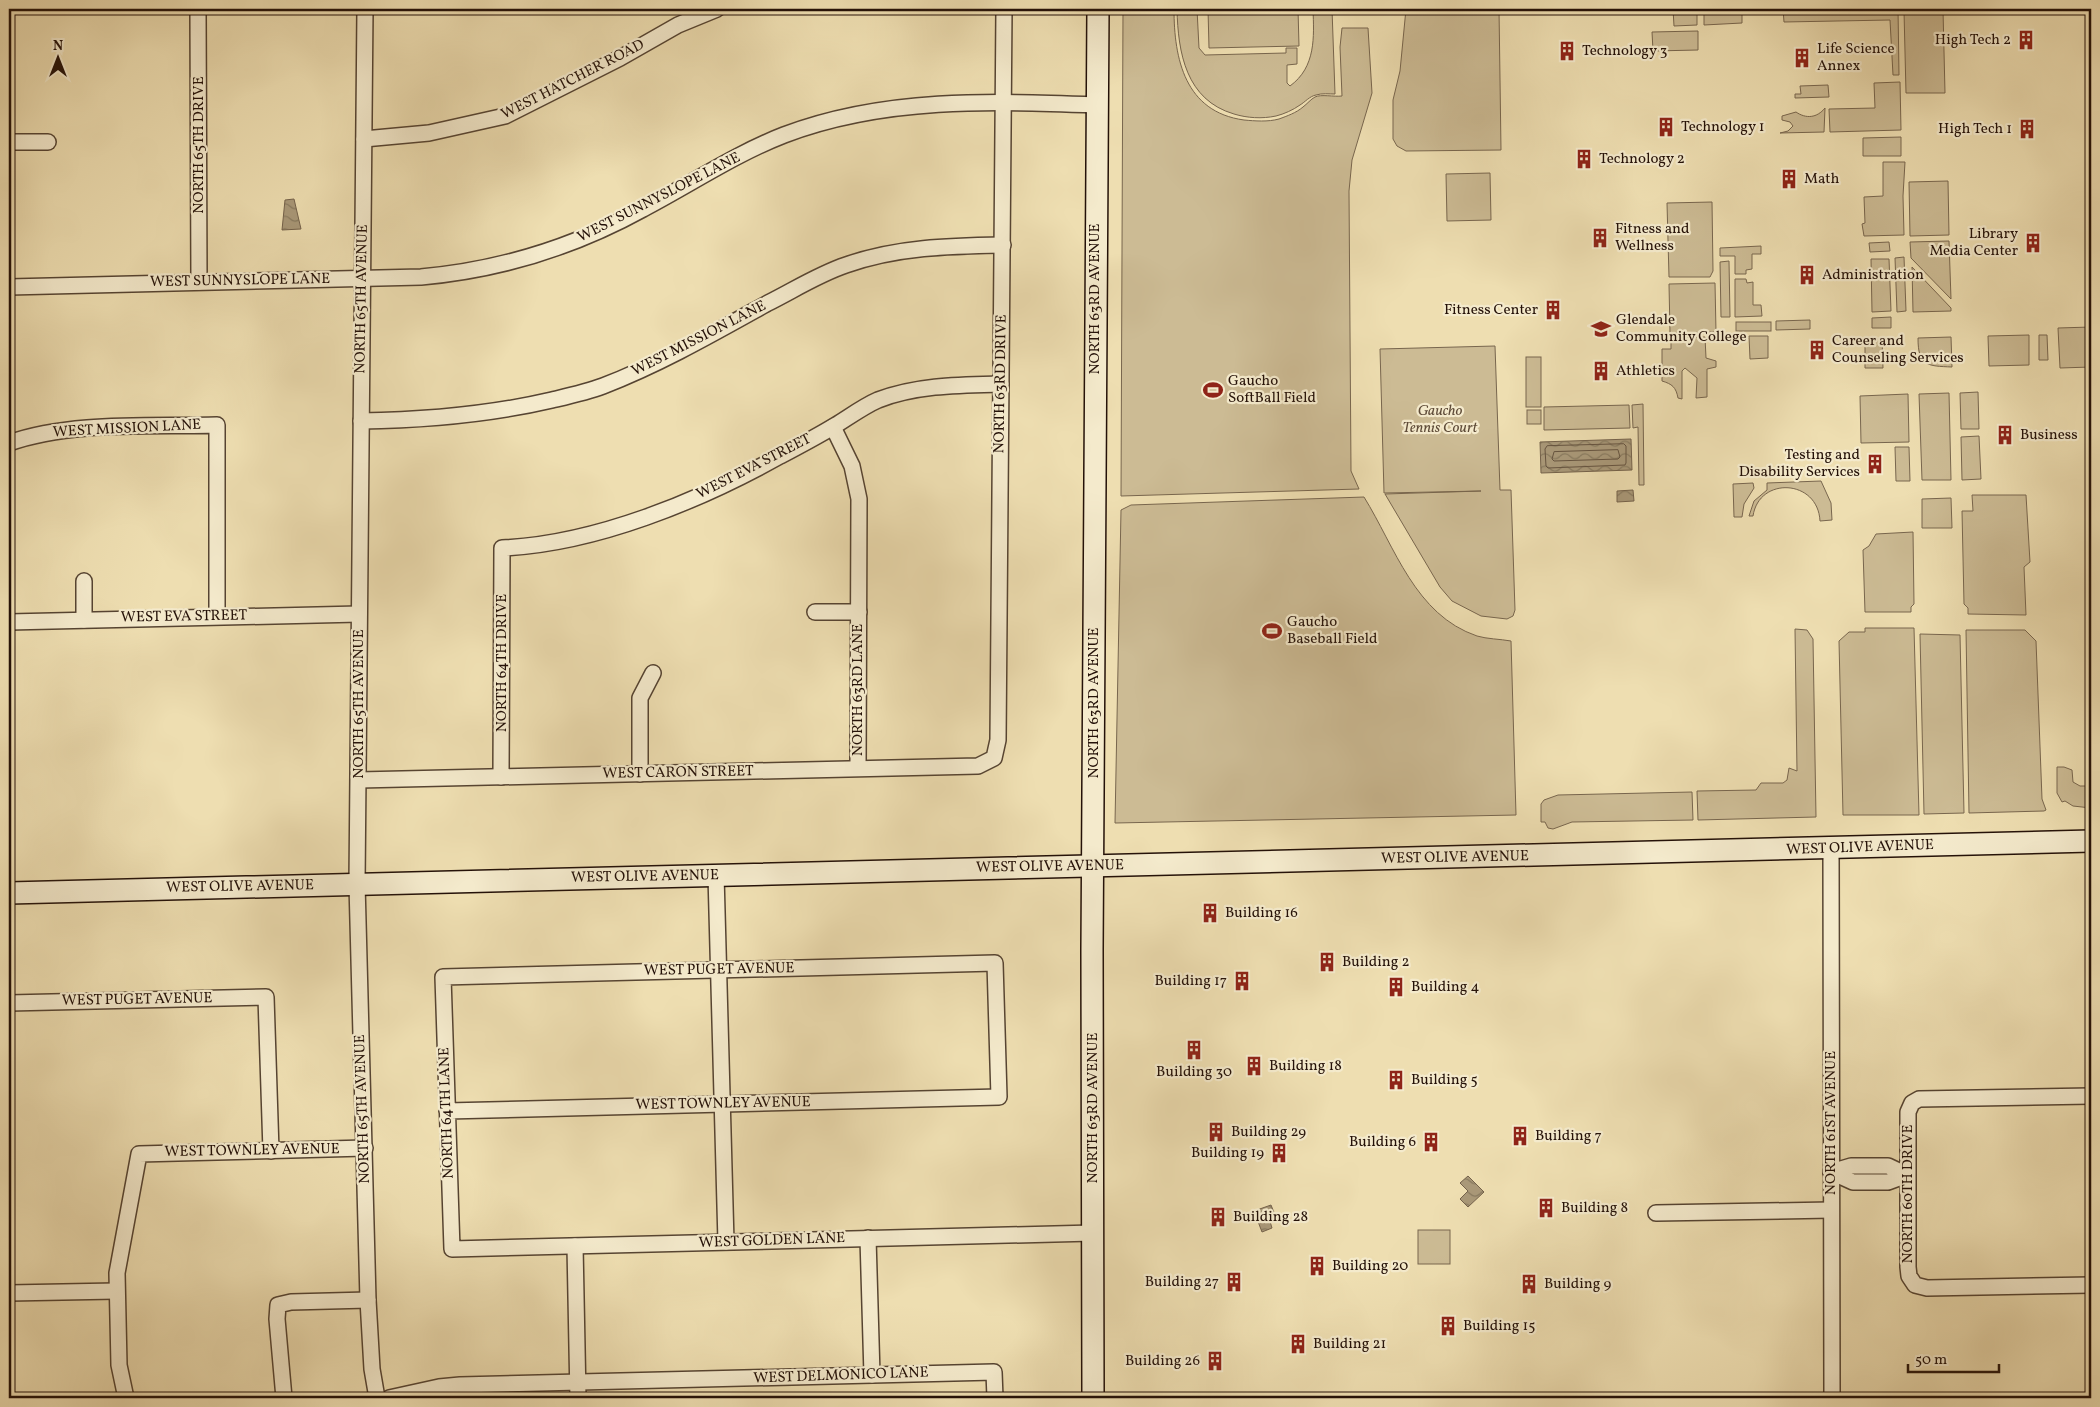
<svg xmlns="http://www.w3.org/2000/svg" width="2100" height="1407" viewBox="0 0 2100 1407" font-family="Vollkorn,serif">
	<defs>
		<pattern id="water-waves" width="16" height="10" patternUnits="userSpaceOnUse" patternTransform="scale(1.25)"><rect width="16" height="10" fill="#a99878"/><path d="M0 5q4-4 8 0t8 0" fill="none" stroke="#897b60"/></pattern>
	</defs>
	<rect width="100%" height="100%" fill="#eedeb1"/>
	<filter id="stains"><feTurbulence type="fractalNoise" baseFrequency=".004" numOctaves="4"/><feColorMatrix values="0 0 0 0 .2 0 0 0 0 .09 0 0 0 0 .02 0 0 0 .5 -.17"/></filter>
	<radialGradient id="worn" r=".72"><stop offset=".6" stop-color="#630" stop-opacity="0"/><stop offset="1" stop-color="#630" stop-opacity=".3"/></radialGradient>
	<g fill="#ccbb94" stroke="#78664e">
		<path d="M1123 9H1174C1174 59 1185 112 1244 120 1255 121 1268 122 1279 119 1287 116 1296 113 1303 107 1307 104 1311 99 1315 97 1321 94 1334 97 1342 96L1340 47 1342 28H1368L1372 93 1352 160 1349 191 1351 471 1359 489 1121 496Z"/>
		<path d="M1177 9H1197L1199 48 1205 55 1286 53V48H1297V64L1287 65V83L1290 86C1316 67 1314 37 1313 9H1332L1335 94C1329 94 1322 93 1316 95 1310 96 1305 102 1300 105 1293 110 1284 114 1276 116 1262 119 1247 118 1234 114 1186 100 1178 53 1177 9Z"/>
		<path d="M1208 9H1298L1299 46 1209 48Z"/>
		<path d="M1406 9H1499L1501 150 1406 151 1397 146 1393 139V100L1400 71Z"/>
		<path d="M1673 9H1697V25L1674 26Z"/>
		<path d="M1704 9H1766H1742V23L1704 25Z"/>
		<path d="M1783 9H1898L1899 75H1893L1890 20 1784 22Z"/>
		<path d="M1943 10 1945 93H1906L1904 11Z"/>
		<path d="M1698 31V50L1653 51 1652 32Z"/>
		<path d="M1900 82 1901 130 1830 132 1829 109 1875 108 1874 83Z"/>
		<path d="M1828 85 1829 97 1795 98V94H1801L1800 86Z"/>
		<path d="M1825 108 1824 132 1780 133 1788 131 1793 126 1790 122 1782 120V116L1796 112C1806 119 1817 118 1825 108Z"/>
		<path d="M1901 137V156H1863V138Z"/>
		<path d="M1883 162H1905L1903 196 1904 235 1864 236 1862 224 1865 223 1864 197 1883 196Z"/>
		<path d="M1490 173 1491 220 1447 221 1446 174Z"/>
		<path d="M1948 181 1949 235 1910 236 1909 182Z"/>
		<path d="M1712 202 1713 271 1710 277H1669L1667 203Z"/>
		<path d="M1949 241 1951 299 1911 258 1910 242Z"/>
		<path d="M1889 242 1890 251 1870 252 1869 243Z"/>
		<path d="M1761 246V254H1752V269L1746 270V274H1735V256H1720V248Z"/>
		<path d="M1904 257 1906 311 1897 312 1895 258Z"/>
		<path d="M1871 259H1889L1891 311 1872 312Z"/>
		<path d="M1729 261 1730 317H1721L1720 262Z"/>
		<path d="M1912 267 1951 308V311L1913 312Z"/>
		<path d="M1735 279H1746L1747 283 1753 282V305H1761L1762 316 1735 317Z"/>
		<path d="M1715 283 1716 332 1670 333 1669 284Z"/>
		<path d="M1891 317V328H1872V318Z"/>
		<path d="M1810 320V329L1776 330V321Z"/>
		<rect x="1736" y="322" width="35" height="9"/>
		<path d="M2091 327V367L2060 368 2058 328Z"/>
		<path d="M2029 335V365L1989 366 1988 336Z"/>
		<path d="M2039 335H2047L2048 360H2039Z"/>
		<path d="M1749 336H1768V358L1750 359Z"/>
		<path d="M1705 337 1706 358 1716 361V367L1707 369V397L1696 398 1697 378 1685 368 1682 371V399L1678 398C1676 387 1672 384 1662 381V349H1671V338Z"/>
		<path d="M1951 337 1952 367C1927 366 1918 366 1918 338Z"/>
		<path d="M1865 339H1882L1883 368H1865Z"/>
		<path d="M1495 346 1500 490H1511L1515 610 1513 616 1507 619 1481 616 1452 601 1440 587 1385 494 1481 491 1384 493 1380 349Z"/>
		<rect x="1526" y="357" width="15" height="50"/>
		<path d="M1978 392 1979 429H1961L1960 393Z"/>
		<path d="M1949 393 1951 480H1922L1919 394Z"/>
		<path d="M1908 394 1909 442 1861 443 1860 396Z"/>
		<path d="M1643 404 1644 485H1639L1638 427 1633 428 1632 405Z"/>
		<path d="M1629 405 1630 428 1544 430V407Z"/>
		<rect x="1527" y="410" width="14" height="14"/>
		<path d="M1979 436 1981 479 1962 480 1961 437Z"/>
		<path d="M1895 447H1909L1910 481H1896Z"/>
		<path d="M1821 481 1831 503 1832 520 1820 521C1818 479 1759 476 1753 516H1749L1754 501 1767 490V483Z"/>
		<path d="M1753 483 1754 488 1744 504 1742 517H1734L1733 484Z"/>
		<path d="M1972 495H2026L2030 562 2024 567 2026 615 1968 614V608L1964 604 1962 511H1973Z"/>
		<path d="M1364 497C1395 547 1415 615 1477 636 1487 639 1500 639 1511 641L1516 815 1115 823 1121 510 1131 505Z"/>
		<path d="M1951 498 1952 528H1922V499Z"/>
		<path d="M1913 532 1914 604 1911 607V612H1865L1863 550 1869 546 1876 534Z"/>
		<path d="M1865 628H1914L1919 815H1843L1839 641 1849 632H1865Z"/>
		<path d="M1795 629 1807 630 1813 639 1816 817 1698 820 1697 791 1756 790 1761 783H1783L1787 780 1789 768 1797 771Z"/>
		<path d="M1966 630H2025L2036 641 2042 799 2046 810 2044 811 1969 813Z"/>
		<path d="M1920 634 1960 635 1964 813 1924 814Z"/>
		<path d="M2057 767H2064L2072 770 2073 782 2080 786H2091V808L2073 806 2065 801 2062 802 2057 793Z"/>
		<path d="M1692 792 1693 820 1572 822 1553 829 1548 828 1545 822H1541V804L1544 800 1558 795Z"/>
		<rect x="1418" y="1230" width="32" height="34"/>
	</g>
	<g fill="url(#water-waves)" stroke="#74624b">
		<path d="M294 199 301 229 282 230 285 200Z"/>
		<path d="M1631 439 1632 470 1541 473 1540 442Z"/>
		<path d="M1633 490 1634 501 1617 502V491Z"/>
		<path d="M1468 1176 1484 1192 1468 1207 1460 1199 1468 1191 1460 1183Z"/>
		<path d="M1271 1205 1275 1215 1269 1218 1272 1228 1262 1232 1254 1211Z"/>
	</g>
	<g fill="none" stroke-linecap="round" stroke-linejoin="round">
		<g stroke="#665440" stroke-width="1">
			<path d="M1624 444 1626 446V463L1625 465 1548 468 1546 466 1545 449 1547 446Z"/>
			<path d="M1618 450 1620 457 1618 459 1554 461 1552 459 1554 452Z"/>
		</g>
		<defs>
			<g id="street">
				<path d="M198 9 199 282"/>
				<path d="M365 9 357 884 368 1300 372 1369 377 1398"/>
				<path d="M364 139 429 133 505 116 620 58 678 25 717 9"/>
				<path d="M9 142H48"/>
				<path d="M9 287 421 277C500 270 574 247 643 209 689 185 735 154 784 135 884 97 991 101 1097 105"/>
				<path d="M361 421C426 420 488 415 552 400 569 396 587 392 603 386 660 364 714 333 768 303 794 290 819 274 846 265 897 247 949 246 1003 245"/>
				<path d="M833 427 852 466 859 499 858 768"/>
				<path d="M9 443C70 421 151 427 217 425V616"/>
				<path d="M84 581V620"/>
				<path d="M815 612H859"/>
				<path d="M9 622 359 614"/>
				<path d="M640 774V698L653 673"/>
				<path d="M501 777 502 548C595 544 699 501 780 456 799 446 818 436 836 425 849 417 864 406 878 400 917 385 960 385 1001 384"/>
				<path d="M359 780 978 766 994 758 998 740 1004 9"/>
				<path d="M1831 849 1832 1398"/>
				<path d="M716 875 726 1242"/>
				<path d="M9 1003 266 997 271 1151"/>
				<path d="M2091 1096 1919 1099 1912 1103 1908 1112V1267L1909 1276 1915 1285 1927 1288 2091 1285"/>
				<path d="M447 1111 999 1097 995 963 443 977 452 1249 1093 1233"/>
				<path d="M1831 1172 1853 1182H1888L1907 1175"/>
				<path d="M1831 1172 1851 1166H1888L1907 1175"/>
				<path d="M1656 1213 1831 1210"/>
				<path d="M868 1238 872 1375"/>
				<path d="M575 1246 578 1398"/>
				<path d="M9 1293 116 1291"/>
				<path d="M126 1398 119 1365 117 1273 139 1154 365 1148"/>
				<path d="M284 1398 277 1319 278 1305 291 1302 368 1300"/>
				<path d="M389 1398 439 1387 460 1385 994 1372 995 1398"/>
			</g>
			<g id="secondary">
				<path d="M9 893 2091 841"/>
				<path d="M1093 1398 1092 950 1098 9"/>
			</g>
		</defs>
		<use href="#street" stroke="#564432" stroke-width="18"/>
		<use href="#secondary" stroke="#241108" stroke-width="24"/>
		<use href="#street" stroke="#f4eacc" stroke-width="15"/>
		<use href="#secondary" stroke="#f4eacc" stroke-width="21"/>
	</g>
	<defs>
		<symbol id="building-bare" viewBox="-9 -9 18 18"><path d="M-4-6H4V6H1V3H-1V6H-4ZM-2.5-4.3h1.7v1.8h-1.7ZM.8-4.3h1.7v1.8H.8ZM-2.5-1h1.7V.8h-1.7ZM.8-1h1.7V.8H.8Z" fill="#8f2418" stroke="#f4eacc" stroke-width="2.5" paint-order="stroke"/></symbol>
		<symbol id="university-bare" viewBox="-9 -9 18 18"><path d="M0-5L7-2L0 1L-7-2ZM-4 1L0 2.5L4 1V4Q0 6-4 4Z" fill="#8f2418" stroke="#f4eacc" stroke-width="2.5" paint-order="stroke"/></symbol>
		<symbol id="stadium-bare" viewBox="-9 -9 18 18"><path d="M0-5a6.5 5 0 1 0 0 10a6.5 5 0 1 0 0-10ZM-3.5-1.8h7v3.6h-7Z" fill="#8f2418" stroke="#f4eacc" stroke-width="2.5" paint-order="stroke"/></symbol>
	</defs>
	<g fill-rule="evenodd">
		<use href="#building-bare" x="2012" y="26" width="28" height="28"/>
		<use href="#building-bare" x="1553" y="37" width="28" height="28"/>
		<use href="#building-bare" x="1788" y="44" width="28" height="28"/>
		<use href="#building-bare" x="1652" y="113" width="28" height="28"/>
		<use href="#building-bare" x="2013" y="115" width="28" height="28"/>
		<use href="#building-bare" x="1570" y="145" width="28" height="28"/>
		<use href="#building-bare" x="1775" y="165" width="28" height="28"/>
		<use href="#building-bare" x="1586" y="224" width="28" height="28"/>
		<use href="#building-bare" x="2019" y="229" width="28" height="28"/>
		<use href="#building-bare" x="1793" y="261" width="28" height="28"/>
		<use href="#building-bare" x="1539" y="296" width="28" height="28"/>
		<use href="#university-bare" x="1587" y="315" width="28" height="28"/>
		<use href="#building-bare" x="1803" y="336" width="28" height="28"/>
		<use href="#building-bare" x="1587" y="357" width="28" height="28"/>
		<use href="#stadium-bare" x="1199" y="376" width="28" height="28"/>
		<use href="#building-bare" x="1991" y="421" width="28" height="28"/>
		<use href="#building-bare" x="1861" y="450" width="28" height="28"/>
		<use href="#stadium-bare" x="1258" y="617" width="28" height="28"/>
		<use href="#building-bare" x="1196" y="899" width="28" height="28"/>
		<use href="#building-bare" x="1313" y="948" width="28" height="28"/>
		<use href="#building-bare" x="1228" y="967" width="28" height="28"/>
		<use href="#building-bare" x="1382" y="973" width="28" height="28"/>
		<use href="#building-bare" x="1180" y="1036" width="28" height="28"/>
		<use href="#building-bare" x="1240" y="1052" width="28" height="28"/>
		<use href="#building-bare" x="1382" y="1066" width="28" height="28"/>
		<use href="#building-bare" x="1202" y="1118" width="28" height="28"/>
		<use href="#building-bare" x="1506" y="1122" width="28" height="28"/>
		<use href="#building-bare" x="1417" y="1128" width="28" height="28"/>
		<use href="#building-bare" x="1265" y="1139" width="28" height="28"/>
		<use href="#building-bare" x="1532" y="1194" width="28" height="28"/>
		<use href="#building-bare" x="1204" y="1203" width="28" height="28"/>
		<use href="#building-bare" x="1303" y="1252" width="28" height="28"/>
		<use href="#building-bare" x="1220" y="1268" width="28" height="28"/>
		<use href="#building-bare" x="1515" y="1270" width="28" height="28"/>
		<use href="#building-bare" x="1434" y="1312" width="28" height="28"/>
		<use href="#building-bare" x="1284" y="1330" width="28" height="28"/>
		<use href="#building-bare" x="1201" y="1347" width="28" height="28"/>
	</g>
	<g text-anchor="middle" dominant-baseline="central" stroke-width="4.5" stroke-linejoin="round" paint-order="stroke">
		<g font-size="15" fill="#241108" stroke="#f4eacc" text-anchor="start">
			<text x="2011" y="40" text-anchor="end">High Tech 2</text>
			<text x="1817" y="49">Life Science<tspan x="1817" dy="17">Annex</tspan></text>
			<text x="1582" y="51">Technology 3</text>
			<text x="1681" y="127">Technology 1</text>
			<text x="2012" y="129" text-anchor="end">High Tech 1</text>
			<text x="1599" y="159">Technology 2</text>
			<text x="1804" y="179">Math</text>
			<text x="1615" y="229">Fitness and<tspan x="1615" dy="17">Wellness</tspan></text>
			<text x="2018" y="234" text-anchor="end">Library<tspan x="2018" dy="17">Media Center</tspan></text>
			<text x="1822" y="275">Administration</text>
			<text x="1538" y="310" text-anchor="end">Fitness Center</text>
			<text x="1616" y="320">Glendale<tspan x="1616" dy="17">Community College</tspan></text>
			<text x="1832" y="341">Career and<tspan x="1832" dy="17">Counseling Services</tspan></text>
			<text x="1616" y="371">Athletics</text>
			<text x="1228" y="381">Gaucho<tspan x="1228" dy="17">SoftBall Field</tspan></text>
			<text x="2020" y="435">Business</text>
			<text x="1860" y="455" text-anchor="end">Testing and<tspan x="1860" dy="17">Disability Services</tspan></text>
			<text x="1287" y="622">Gaucho<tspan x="1287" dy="17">Baseball Field</tspan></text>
			<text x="1225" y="913">Building 16</text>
			<text x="1342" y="962">Building 2</text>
			<text x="1227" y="981" text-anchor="end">Building 17</text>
			<text x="1411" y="987">Building 4</text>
			<text x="1269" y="1066">Building 18</text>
			<text x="1194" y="1072" text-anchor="middle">Building 30</text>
			<text x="1411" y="1080">Building 5</text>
			<text x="1231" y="1132">Building 29</text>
			<text x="1535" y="1136">Building 7</text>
			<text x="1416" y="1142" text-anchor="end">Building 6</text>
			<text x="1264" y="1153" text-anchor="end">Building 19</text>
			<text x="1561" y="1208">Building 8</text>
			<text x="1233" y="1217">Building 28</text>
			<text x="1332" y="1266">Building 20</text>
			<text x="1219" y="1282" text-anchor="end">Building 27</text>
			<text x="1544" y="1284">Building 9</text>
			<text x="1463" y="1326">Building 15</text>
			<text x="1313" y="1344">Building 21</text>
			<text x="1200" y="1361" text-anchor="end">Building 26</text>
		</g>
		<g font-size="15" fill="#241108" stroke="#f4eacc">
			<text transform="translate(573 80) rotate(-27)">WEST HATCHER ROAD</text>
			<text transform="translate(199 145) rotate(-90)">NORTH 65TH DRIVE</text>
			<text transform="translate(659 198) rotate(-27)">WEST SUNNYSLOPE LANE</text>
			<text transform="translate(240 281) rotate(-1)">WEST SUNNYSLOPE LANE</text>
			<text transform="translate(362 299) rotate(-89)">NORTH 65TH AVENUE</text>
			<text transform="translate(1095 299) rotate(-90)">NORTH 63RD AVENUE</text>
			<text transform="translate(699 339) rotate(-27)">WEST MISSION LANE</text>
			<text transform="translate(1001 384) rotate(-89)">NORTH 63RD DRIVE</text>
			<text transform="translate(127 429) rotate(-3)">WEST MISSION LANE</text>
			<text transform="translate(754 467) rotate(-27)">WEST EVA STREET</text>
			<text transform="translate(184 617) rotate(-1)">WEST EVA STREET</text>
			<text transform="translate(502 663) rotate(-90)">NORTH 64TH DRIVE</text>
			<text transform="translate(858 690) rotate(-90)">NORTH 63RD LANE</text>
			<text transform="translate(1094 703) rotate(-90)">NORTH 63RD AVENUE</text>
			<text transform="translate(359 704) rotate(-90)">NORTH 65TH AVENUE</text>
			<text transform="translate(678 773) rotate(-1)">WEST CARON STREET</text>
			<text transform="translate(1860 848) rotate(-2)">WEST OLIVE AVENUE</text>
			<text transform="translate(1455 858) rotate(-1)">WEST OLIVE AVENUE</text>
			<text transform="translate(1050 867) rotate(-1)">WEST OLIVE AVENUE</text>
			<text transform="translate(645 877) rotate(-1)">WEST OLIVE AVENUE</text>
			<text transform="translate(240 887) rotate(-1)">WEST OLIVE AVENUE</text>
			<text transform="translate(719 970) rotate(-1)">WEST PUGET AVENUE</text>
			<text transform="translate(137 1000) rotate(-1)">WEST PUGET AVENUE</text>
			<text transform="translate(723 1104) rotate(-1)">WEST TOWNLEY AVENUE</text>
			<text transform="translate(1093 1108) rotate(-90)">NORTH 63RD AVENUE</text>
			<text transform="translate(363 1109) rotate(-92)">NORTH 65TH AVENUE</text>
			<text transform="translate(447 1113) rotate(-92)">NORTH 64TH LANE</text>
			<text transform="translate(1831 1123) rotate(-90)">NORTH 61ST AVENUE</text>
			<text transform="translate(252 1151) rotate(-1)">WEST TOWNLEY AVENUE</text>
			<text transform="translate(1908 1194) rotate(-90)">NORTH 60TH DRIVE</text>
			<text transform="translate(772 1241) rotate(-2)">WEST GOLDEN LANE</text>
			<text transform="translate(841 1376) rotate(-2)">WEST DELMONICO LANE</text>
		</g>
		<g font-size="15" font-style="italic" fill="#5f4c39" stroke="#f4eacc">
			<text x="1440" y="411">Gaucho<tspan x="1440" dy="17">Tennis Court</tspan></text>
		</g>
	</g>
	<rect width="2100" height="1407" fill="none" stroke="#eedeb1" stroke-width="30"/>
	<rect x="10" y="10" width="2080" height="1387" fill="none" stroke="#241108" stroke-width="2.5"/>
	<rect x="15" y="15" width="2070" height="1377" fill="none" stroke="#241108"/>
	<g transform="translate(58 58)" stroke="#f4eacc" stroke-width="4" paint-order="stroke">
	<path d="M0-4L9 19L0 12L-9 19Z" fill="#241108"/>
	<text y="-8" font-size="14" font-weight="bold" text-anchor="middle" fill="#241108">N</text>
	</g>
	<path d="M1908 1364v8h91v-8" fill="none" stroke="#241108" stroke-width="2.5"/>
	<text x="1915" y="1364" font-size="15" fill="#241108" stroke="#f4eacc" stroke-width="4" paint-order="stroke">50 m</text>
	<rect width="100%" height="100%" filter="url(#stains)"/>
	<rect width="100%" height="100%" fill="url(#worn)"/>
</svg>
